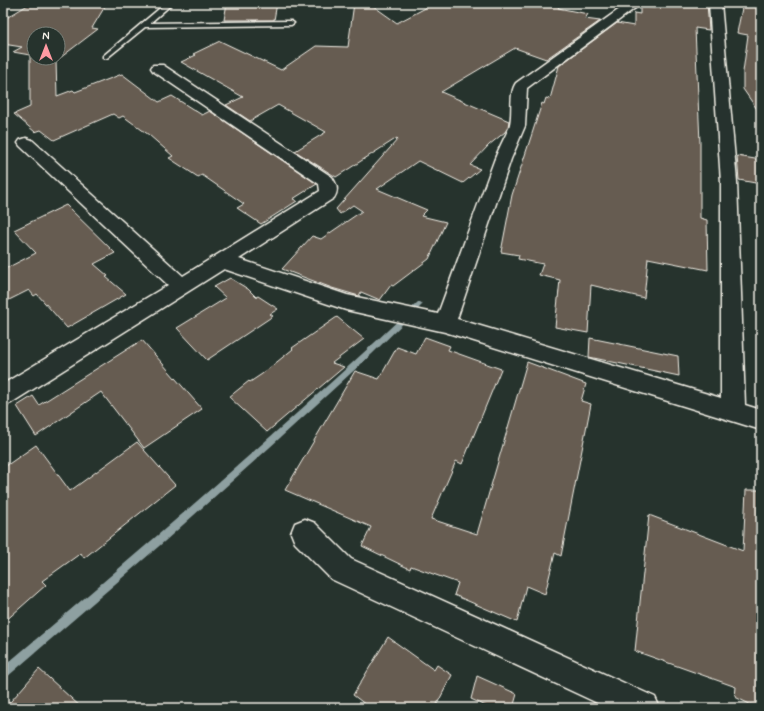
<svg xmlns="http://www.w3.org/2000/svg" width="764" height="711" viewBox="0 0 764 711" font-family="Mynerve,sans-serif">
	<rect width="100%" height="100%" fill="#26332d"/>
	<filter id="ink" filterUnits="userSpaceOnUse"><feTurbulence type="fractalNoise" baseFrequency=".025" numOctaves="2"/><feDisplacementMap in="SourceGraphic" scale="8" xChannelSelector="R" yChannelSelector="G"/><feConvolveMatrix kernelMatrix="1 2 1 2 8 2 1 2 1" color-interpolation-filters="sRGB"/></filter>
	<g filter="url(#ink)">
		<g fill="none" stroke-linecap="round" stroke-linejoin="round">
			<path fill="#8ea0a1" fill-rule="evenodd" d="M418 302H420L423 304 372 354 269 448 165 541 7 677 3 678V667C144 548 284 428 418 302Z"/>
		</g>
		<g fill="#665b51" stroke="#f4f1e8" fill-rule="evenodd">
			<path d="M31 3H107L92 28 98 29 56 61 57 96 73 90 75 92 122 74 159 102 172 96 202 115 210 111 317 184 293 199 297 201 261 224 237 208 244 204 202 175 198 177 169 158 173 156 149 135 123 116 119 118 113 114 54 140 41 130 35 132 14 114 30 107V55L13 52 22 47 3 44V20ZM34 34H58V58H34Z"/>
			<path d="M227 3H277L274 20H224Z"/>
			<path d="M354 3H369L397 23 435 3H562L558 8 588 14 585 19 600 21 546 59 515 48 441 92 509 121 508 127 505 132 489 145 470 165 480 169 463 183 418 161 377 189 427 210 421 216 446 222 429 259 393 286 391 285 380 300 361 292 359 296 332 288 282 269 312 236 321 239 362 211 353 205 340 214 336 209 398 139 397 138 336 177 295 151 326 132 278 105 250 121 226 105 243 97 181 62 196 55 193 54 220 41 281 70 316 46 348 47Z"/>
			<path d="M655 3H707L709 30 695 28 700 143V218L707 220 708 270 648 258 644 298 591 285 588 333 555 327 560 280 539 275 543 264 518 259 519 255 501 252 512 195 542 103 544 104 546 98 550 99 559 66 617 23 634 26V13L640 14V7L656 8Z"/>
			<path d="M743 3H761V115L743 89V72L748 35 737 33Z"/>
			<path d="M737 156 761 160V184L739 180Z"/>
			<path d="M66 205 115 253 94 264 108 276 106 277 126 294 67 328 37 294 34 296 29 290 3 303V270L36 253 14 230Z"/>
			<path d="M230 278 248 289 256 297 258 296 278 309 270 314 273 316 207 360 177 328 226 298 214 287Z"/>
			<path d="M337 317 364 339 332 363 344 367 267 432 229 397 249 381 250 382 262 374 293 349 292 348Z"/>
			<path d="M425 337 450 346 448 350 501 369 462 464 456 461 431 519 477 534 527 362 586 384 581 401 591 404 561 556 555 553 545 594 526 586 517 622 454 595 458 583 411 566 410 569 362 546 371 527 285 490 355 371 379 379 397 347 416 354Z"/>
			<path d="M590 338 678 356 679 376 589 357Z"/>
			<path d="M142 340 202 409 144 448 101 392 36 436 17 406 33 396 39 405Z"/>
			<path d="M137 442 175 485 84 558 81 553 42 581 46 585 3 623V468L36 445 70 491Z"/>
			<path d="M746 490H761V708H758L735 697 736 687 635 651 649 515 743 551Z"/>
			<path d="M388 637 434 670 437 665 452 675 435 708H370L353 695Z"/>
			<path d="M39 669 82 708H5Z"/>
			<path d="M477 676 517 694 513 708H490L471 699Z"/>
		</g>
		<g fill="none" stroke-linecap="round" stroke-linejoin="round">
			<defs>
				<path id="service" d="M166 3H173L150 23 291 21 294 23 291 25 145 27 107 58H103V56Z"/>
				<g id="minor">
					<path d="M628 3H642L527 88 525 126 511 159 457 319 721 398V182L709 3H721L737 182 745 405 761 410V430L445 332 346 310 224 269 11 403 3 406V384L168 285 20 146 18 143 20 140 26 138 32 140 183 276 320 191 319 184 153 71 151 68 153 65H163L332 177C337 185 339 190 334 198L239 259 347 295 438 314C457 263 475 212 494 161 498 150 504 139 509 128 514 114 508 94 516 83Z"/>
					<path d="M305 519 315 523 351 559 655 697 660 708H608L331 579 295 543 291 533 295 523Z"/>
				</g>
			</defs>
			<use href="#service" stroke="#f4f1e8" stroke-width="3"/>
			<use href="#minor" stroke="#f4f1e8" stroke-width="3"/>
			<use href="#service" fill="#26332d" fill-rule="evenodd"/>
			<use href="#minor" fill="#26332d" fill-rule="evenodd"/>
		</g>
	</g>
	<rect width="764" height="711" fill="none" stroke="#26332d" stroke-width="16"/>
	<rect x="8" y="8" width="748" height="695" fill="none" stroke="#f4f1e8" stroke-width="1.5" filter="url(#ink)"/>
	<g transform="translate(46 46)"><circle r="19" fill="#26332d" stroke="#787f78"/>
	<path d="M0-3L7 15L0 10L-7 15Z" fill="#ff9aa2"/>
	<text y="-6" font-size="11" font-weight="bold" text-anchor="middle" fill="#f4f1e8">N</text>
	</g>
</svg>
